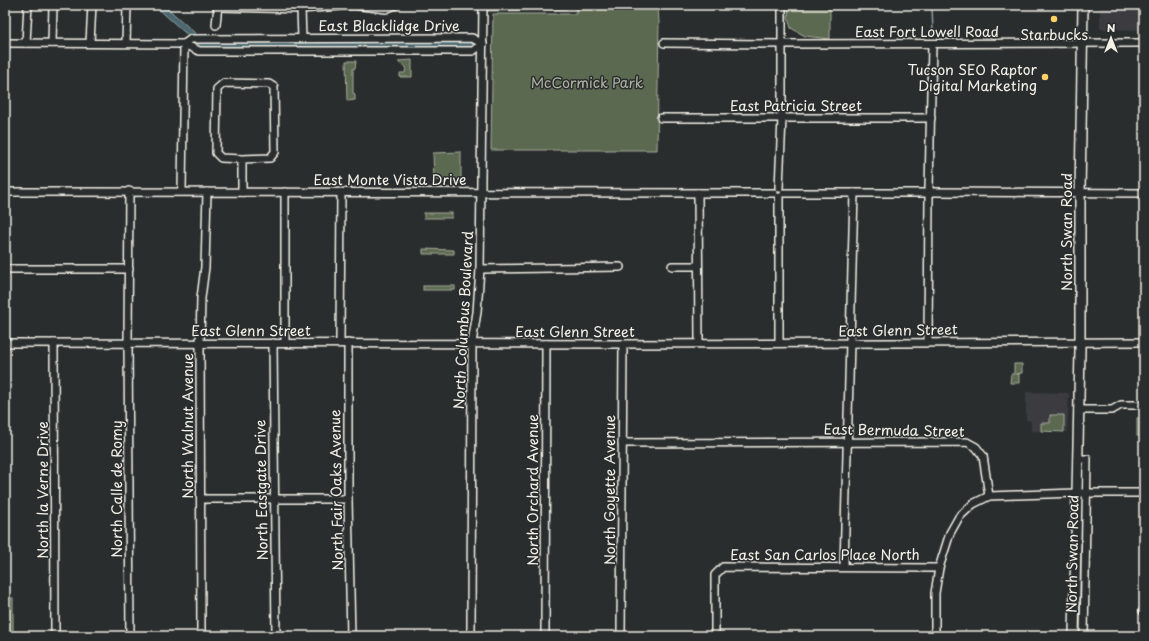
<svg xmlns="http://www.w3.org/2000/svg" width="1149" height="641" viewBox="0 0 1149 641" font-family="'Playpen Sans',sans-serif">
	<rect width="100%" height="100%" fill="#2a2d2e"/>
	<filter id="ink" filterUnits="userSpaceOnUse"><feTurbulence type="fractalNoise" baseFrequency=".025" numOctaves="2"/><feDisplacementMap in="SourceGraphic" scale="8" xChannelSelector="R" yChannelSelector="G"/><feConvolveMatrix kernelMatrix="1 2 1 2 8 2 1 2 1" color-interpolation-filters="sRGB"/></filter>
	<g filter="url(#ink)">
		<g fill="#3a3b41">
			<path d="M1100 5H1144V30L1100 29Z"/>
			<path d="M1026 392 1069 393 1067 432 1031 431V421L1026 420Z"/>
		</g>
		<g fill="#5b6951" stroke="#a8ad9c">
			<path d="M488 5H567V9L488 11Z"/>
			<path d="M576 5H656L658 7 659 22 657 150H491L493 14H576Z"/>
			<path d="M789 5H830V39L805 36 791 28 788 18Z"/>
			<path d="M412 60V77H400V73H405L406 67 399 63V61Z"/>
			<path d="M346 61H356L355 68 353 69V93L355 94V100L347 101Z"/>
			<path d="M461 152V180H434L433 153Z"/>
			<rect x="424" y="213" width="28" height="5"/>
			<path d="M423 249 454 250V254H423Z"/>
			<rect x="423" y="286" width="32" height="4"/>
			<path d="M1014 364H1022V373L1016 374H1019V383H1010L1011 374H1014Z"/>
			<path d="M1050 415H1064V432L1041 431V423H1050Z"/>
			<rect x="1137" y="418" width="7" height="18"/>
			<rect x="5" y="598" width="8" height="33"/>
		</g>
		<path fill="#4c6870" stroke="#8f9fa0" d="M154 5H164L196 34 209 43 474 42V49L202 48Z"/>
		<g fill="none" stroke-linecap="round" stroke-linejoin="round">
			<path stroke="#8f9fa0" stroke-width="1.5" d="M932 5 933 34"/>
			<defs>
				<g id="minor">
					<path d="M218 7 301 9 354 5 386 9 395 5"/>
					<path d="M301 9 302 38"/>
					<path d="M216 25 218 5"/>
					<path d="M5 43 184 44 199 51H473L483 44 472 38 191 39 184 44"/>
					<path d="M26 43 28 5"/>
					<path d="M52 43 53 5"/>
					<path d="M90 43 92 5"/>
					<path d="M126 43 127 5"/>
					<path d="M664 43 782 44 1144 43"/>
					<path d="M661 118H931"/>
					<path d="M242 159 221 158 216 153 217 89 224 83 269 84 274 87 275 152 270 158 242 159V192"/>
					<path d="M779 188 782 118V5"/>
					<path d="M929 189 932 44"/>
					<path d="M129 191 128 343 130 636"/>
					<path d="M182 191 184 44"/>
					<path d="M5 192 774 193"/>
					<path d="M933 192 1144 193"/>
					<path d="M698 193 699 343"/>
					<path d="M784 193H926"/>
					<path d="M672 266H698"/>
					<path d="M5 269H129"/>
					<path d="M480 269 620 267"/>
					<path d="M928 342 929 196"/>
					<path d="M5 343 623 344 1144 342"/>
					<path d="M54 343 55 636"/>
					<path d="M273 343 276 636"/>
					<path d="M285 343V192"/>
					<path d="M340 343 341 192"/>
					<path d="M348 343V499L351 636"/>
					<path d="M779 343V197"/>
					<path d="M1078 410H1112L1121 405H1144"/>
					<path d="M622 443 967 442 976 447 983 456 989 496 973 504 959 517 950 533 939 568 935 593V636"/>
					<path d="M1077 459H1087L1084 636"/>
					<path d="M989 496 1076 493H1144"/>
					<path d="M201 499H348"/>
					<path d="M844 566 854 193"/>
					<path d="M1143 611 1144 610"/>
					<path d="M201 636 200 343 201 298 205 267 207 192"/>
					<path d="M471 636 472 343 477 312 480 269 483 5"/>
					<path d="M545 636 546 344"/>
					<path d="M621 636 623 344"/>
					<path d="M715 636V575L723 567 939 568"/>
				</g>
				<path id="major" d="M1074 636 1080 350V194L1083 5"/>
			</defs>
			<use href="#minor" stroke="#f4f1e8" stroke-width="10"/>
			<use href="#major" stroke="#f4f1e8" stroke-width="12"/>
			<use href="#minor" stroke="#2a2d2e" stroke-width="7"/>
			<use href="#major" stroke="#2a2d2e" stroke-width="9"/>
		</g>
	</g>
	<g fill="#ffd166" stroke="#2a2d2e" stroke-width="1.5">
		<circle cx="1054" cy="19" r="4"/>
		<circle cx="1045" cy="77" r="4"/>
	</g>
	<g text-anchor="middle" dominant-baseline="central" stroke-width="3" stroke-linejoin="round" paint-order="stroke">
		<g font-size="14" fill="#f4f1e8" stroke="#2a2d2e">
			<text x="389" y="25">East Blacklidge Drive</text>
			<text x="927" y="31">East Fort Lowell Road</text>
			<text x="796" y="105">East Patricia Street</text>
			<text x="390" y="179">East Monte Vista Drive</text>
			<text transform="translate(1066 232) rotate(-90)">North Swan Road</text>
			<text transform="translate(463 320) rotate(-87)">North Columbus Boulevard</text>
			<text x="251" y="330">East Glenn Street</text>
			<text transform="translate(898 330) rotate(-1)">East Glenn Street</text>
			<text x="575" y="331">East Glenn Street</text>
			<text transform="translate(187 426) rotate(-90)">North Walnut Avenue</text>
			<text transform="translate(894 430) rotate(1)">East Bermuda Street</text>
			<text transform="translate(116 489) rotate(-90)">North Calle de Romy</text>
			<text transform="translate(42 490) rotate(-90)">North la Verne Drive</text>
			<text transform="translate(261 490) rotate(-91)">North Eastgate Drive</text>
			<text transform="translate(336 490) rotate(-91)">North Fair Oaks Avenue</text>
			<text transform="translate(532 490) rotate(-90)">North Orchard Avenue</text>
			<text transform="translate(609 490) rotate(-90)">North Goyette Avenue</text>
			<text x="825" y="554">East San Carlos Place North</text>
			<text transform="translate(1072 554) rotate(-89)">North Swan Road</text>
		</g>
		<g font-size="14" fill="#f4f1e8" stroke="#2a2d2e">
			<text x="1054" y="34">Starbucks</text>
			<text x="1037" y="69" text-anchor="end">Tucson SEO Raptor<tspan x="1037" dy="16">Digital Marketing</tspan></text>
		</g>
		<g font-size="14" fill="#afb4a4" stroke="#2a2d2e">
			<text x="587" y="82">McCormick Park</text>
		</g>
	</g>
	<rect width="1149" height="641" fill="none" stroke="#2a2d2e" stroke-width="20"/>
	<rect x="10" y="10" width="1129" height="621" fill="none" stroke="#f4f1e8" stroke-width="1.5" filter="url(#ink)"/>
	<g transform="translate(1111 38)" stroke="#2a2d2e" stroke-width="3" paint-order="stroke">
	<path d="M0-3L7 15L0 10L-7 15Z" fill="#f4f1e8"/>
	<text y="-6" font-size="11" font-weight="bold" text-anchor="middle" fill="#f4f1e8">N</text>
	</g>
</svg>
